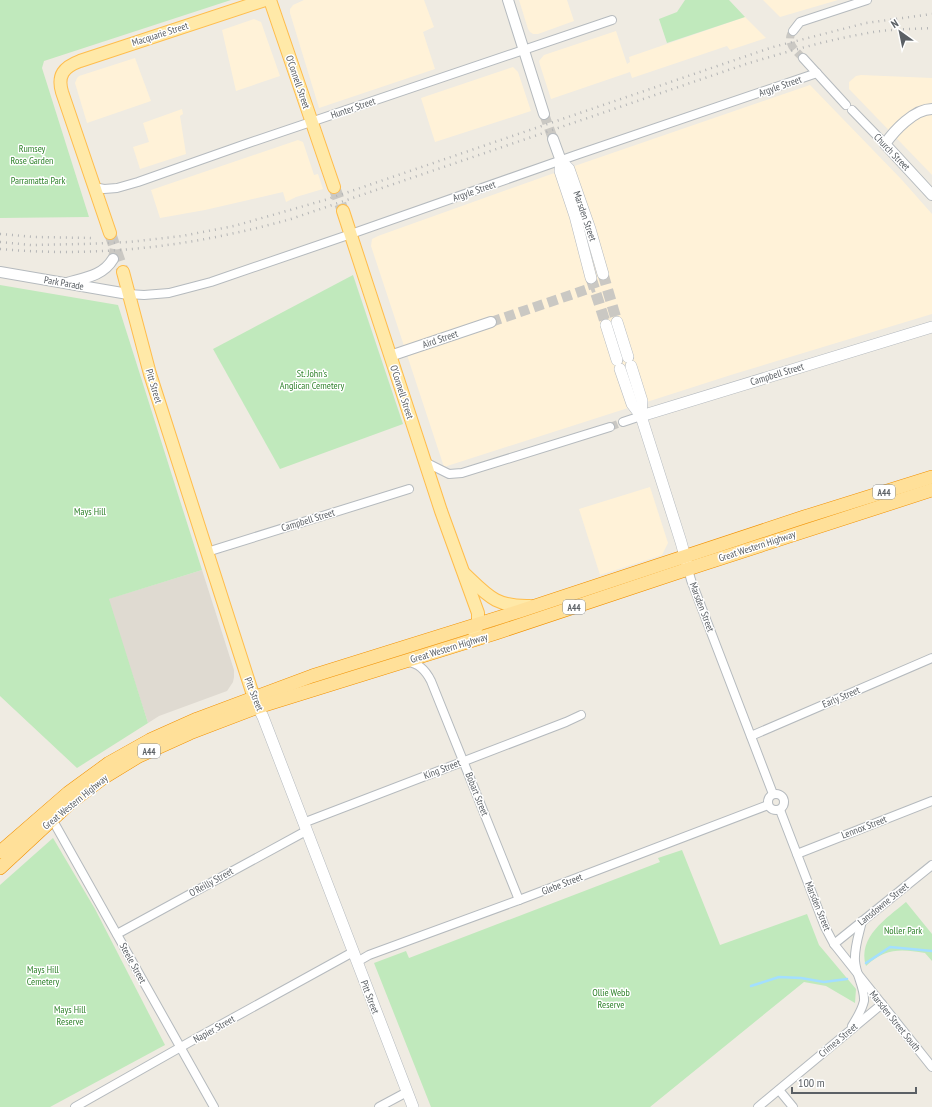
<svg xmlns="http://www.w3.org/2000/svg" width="932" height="1107" viewBox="0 0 932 1107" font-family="'PT Sans Narrow',sans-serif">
	<rect width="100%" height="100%" fill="#efebe2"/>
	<g fill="#fff2d8">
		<path d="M304 0H424L434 27 423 32 435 69 319 108 290 13V9L293 5Z"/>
		<path d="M519 0H567L574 21 538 34H533L530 32 528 29Z"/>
		<path d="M763 0H838L780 17Z"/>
		<path d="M745 17 766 38 730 50 727 46 632 78 630 72 551 99 540 65 539 61 544 55 616 31 627 64 630 62 629 57Z"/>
		<path d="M254 19 261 22 280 76 236 91 222 30Z"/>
		<path d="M135 58 151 101 87 123 75 83 77 78 79 76Z"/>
		<path d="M513 67 518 72 531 111 435 142 421 98Z"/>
		<path d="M861 75 932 78V175L849 89V82L856 76Z"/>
		<path d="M810 85 902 180 932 214V314L734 374 444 467 371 246 372 239 378 236 560 171Z"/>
		<path d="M182 109 183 114 180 116 186 154 140 169 133 147 149 142 143 123Z"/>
		<path d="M298 140 303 142 314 175 318 174 323 189 296 197 286 202 283 192 205 210 160 218 151 190Z"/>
		<path d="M650 487 668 543 662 555 600 575 579 509Z"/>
	</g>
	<path fill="#dfdad1" d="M202 570 234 670V677L233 682 227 691 159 716 148 723 108 599Z"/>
	<g fill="#c0e9bc">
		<path d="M0 0H231L44 61 42 68 89 217 0 218Z"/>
		<path d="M685 0H729L745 17 667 43 659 19 677 12Z"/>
		<path d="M353 275 403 424 280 469 213 349Z"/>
		<path d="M0 285 118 305 202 570 109 599 148 723 77 768 0 696Z"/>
		<path d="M53 838 95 909 165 1045 50 1107H0V885Z"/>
		<path d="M682 850 720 945 807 914 819 945 856 989 855 1003 826 986 804 982 650 1107H431L374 963 406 951 409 958 660 862 658 858Z"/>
		<path d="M906 902 932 934V961L925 953C900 949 886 948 866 966 857 937 887 918 906 902Z"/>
	</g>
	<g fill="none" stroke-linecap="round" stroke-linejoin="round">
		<g stroke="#a3dfff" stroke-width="2.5">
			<path d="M866 963 890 947 932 951"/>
			<path d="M751 986 779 977 801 978 824 982 847 979"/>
		</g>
		<g stroke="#cac8c3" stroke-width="8" stroke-dasharray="8 4" stroke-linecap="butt">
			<path d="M793 31C785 41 795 51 803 58"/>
			<path d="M610 427 623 422"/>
		</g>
		<g stroke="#cac8c3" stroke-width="10" stroke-dasharray="10 5" stroke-linecap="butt">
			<path d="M544 114 553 139"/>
			<path d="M113 259 115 247"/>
			<path d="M491 322 594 287"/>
		</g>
		<g stroke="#cac8c3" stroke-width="11" stroke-dasharray="11 5.5" stroke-linecap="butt">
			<path d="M603 274 617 322"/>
			<path d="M591 278 606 325"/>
		</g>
		<g stroke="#cac8c3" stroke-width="12" stroke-dasharray="12 6" stroke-linecap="butt">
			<path d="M334 187 343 211"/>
			<path d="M110 233 123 272"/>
		</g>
		<defs>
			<g id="minor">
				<path d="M793 31 800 22 867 0"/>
				<path d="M803 58 846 105"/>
				<path d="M852 110 885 144"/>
				<path d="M94 187 104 189 117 188 138 182 243 145 612 20"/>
				<path d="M128 294 144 295 169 293 211 282 351 234 576 155 817 73"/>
				<path d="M623 422 641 416"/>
				<path d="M425 462 449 474 462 473 610 427"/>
				<path d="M207 552 409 489"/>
				<path d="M688 569 691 580 773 794"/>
				<path d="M408 662C419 663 426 671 431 681L519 900"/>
				<path d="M751 736 932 658"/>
				<circle cx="776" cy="802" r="8"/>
				<path d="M780 810 825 927 834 944 932 1067"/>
				<path d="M52 819 214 1107"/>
				<path d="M303 823 566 722 581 715"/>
				<path d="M797 854 932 801"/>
				<path d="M117 934 306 831"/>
				<path d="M834 944 932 865"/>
				<path d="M357 962 369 955 519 900 768 805"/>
				<path d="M852 1026C857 1018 862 1010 864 1001 865 988 856 975 855 961 854 948 859 934 862 921"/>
				<path d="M779 1090 793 1107"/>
				<path d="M75 1107 195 1039 353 952"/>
				<path d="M379 1107 407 1092"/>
				<path d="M758 1107 882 1004"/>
			</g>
			<g id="tertiary">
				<path d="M508 0 544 114"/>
				<path d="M553 139 561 161"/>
				<path d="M885 144 932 195"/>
				<path d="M885 144C894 131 914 109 932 109"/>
				<path d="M0 272 128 294"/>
				<path d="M67 283C84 278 103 276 113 259"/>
				<path d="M390 356 491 322"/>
			</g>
			<g id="secondary">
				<path d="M561 161 569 169 590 229 603 274"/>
				<path d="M561 161 560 171 575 216 591 278"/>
				<path d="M617 322 628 357"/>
				<path d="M606 325 617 360"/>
				<path d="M631 366 642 401 641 416 681 542 687 564"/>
				<path d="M620 369 632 404 641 416"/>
				<path d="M641 416 932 327"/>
				<path d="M258 707 263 717 413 1107"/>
			</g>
			<g id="primary">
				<path d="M270 0 334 187"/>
				<path d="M343 211 441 511 478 613V625L474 632"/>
				<path d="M110 233 62 92C57 75 64 67 80 61L265 0"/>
				<path d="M123 272 150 374 254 698"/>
				<path d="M465 574C488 596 496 607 530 606"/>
			</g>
			<g id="trunk">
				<path d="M0 852 68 793 109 763 150 740 197 719 312 676 520 611 804 517 932 477"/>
				<path d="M0 868 70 803 103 778 139 756 190 733 258 707 496 633 700 565 932 490"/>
			</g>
		</defs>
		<use href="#minor" stroke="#b5babe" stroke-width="10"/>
		<use href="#tertiary" stroke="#b5babe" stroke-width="12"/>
		<use href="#secondary" stroke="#b4b9be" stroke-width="12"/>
		<use href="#primary" stroke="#ffbd4c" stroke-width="14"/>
		<use href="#trunk" stroke="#f29100" stroke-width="14"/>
		<use href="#minor" stroke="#fff" stroke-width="8"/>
		<use href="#tertiary" stroke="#fff" stroke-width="10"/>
		<use href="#secondary" stroke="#fff" stroke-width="11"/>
		<use href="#primary" stroke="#ffe9a8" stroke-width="12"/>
		<use href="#trunk" stroke="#ffe099" stroke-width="13"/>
		<g stroke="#b4b5b6" stroke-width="2.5" stroke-dasharray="1 5" stroke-linecap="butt">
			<path d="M0 234 35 237 92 238"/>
			<path d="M0 242 31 245 84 244 129 242 182 236 234 226 325 200 773 47 866 23 932 14"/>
			<path d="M0 249C100 258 195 246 291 219L746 64C786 52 827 40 868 33 889 29 911 29 932 28"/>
		</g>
	</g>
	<g text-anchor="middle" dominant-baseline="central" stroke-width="3" stroke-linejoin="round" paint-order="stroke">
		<g fill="#fff" stroke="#8c9093" stroke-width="1">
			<rect x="873" y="485" width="22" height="14" rx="3"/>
			<rect x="563" y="600" width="22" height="14" rx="3"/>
			<rect x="138" y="744" width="22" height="14" rx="3"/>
		</g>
		<g font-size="9" font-weight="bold" fill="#5b6065">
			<text x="884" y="492">A44</text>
			<text x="574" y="607">A44</text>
			<text x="149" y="751">A44</text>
		</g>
		<g font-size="10" fill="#5b6065" stroke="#fff">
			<text transform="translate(160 34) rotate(-18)">Macquarie Street</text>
			<text transform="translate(298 82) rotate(71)">O'Connell Street</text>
			<text transform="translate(780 86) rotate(-19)">Argyle Street</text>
			<text transform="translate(353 108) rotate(-19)">Hunter Street</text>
			<text transform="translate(892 152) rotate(46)">Church Street</text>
			<text transform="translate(474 191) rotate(-19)">Argyle Street</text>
			<text transform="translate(585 216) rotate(71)">Marsden Street</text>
			<text transform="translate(64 283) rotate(10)">Park Parade</text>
			<text transform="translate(440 339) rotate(-19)">Aird Street</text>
			<text transform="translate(777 374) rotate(-17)">Campbell Street</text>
			<text transform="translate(154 386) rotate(73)">Pitt Street</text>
			<text transform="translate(402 392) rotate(72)">O'Connell Street</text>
			<text transform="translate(308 520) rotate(-17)">Campbell Street</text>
			<text transform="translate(757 546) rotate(-18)">Great Western Highway</text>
			<text transform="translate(702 607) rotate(69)">Marsden Street</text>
			<text transform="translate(449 648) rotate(-17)">Great Western Highway</text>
			<text transform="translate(254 694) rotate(68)">Pitt Street</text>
			<text transform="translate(841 697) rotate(-23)">Early Street</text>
			<text transform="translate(442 769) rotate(-21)">King Street</text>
			<text transform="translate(477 794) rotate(68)">Bobart Street</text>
			<text transform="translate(75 802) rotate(-39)">Great Western Highway</text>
			<text transform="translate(864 827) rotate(-21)">Lennox Street</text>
			<text transform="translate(211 882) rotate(-29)">O'Reilly Street</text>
			<text transform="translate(562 884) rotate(-21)">Glebe Street</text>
			<text transform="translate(883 904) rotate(-39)">Lansdowne Street</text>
			<text transform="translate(818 906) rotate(68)">Marsden Street</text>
			<text transform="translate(133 963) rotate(61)">Steele Street</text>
			<text transform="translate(370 997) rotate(69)">Pitt Street</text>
			<text transform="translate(895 1021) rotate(51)">Marsden Street South</text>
			<text transform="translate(214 1029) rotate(-29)">Napier Street</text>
			<text transform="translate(838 1040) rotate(-40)">Crimea Street</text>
		</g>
		<g font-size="10" fill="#30832c" stroke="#fff">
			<text x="32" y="148">Rumsey<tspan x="32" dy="12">Rose Garden</tspan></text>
			<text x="38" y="180">Parramatta Park</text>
			<text x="312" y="373">St. John's<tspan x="312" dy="12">Anglican Cemetery</tspan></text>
			<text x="90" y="511">Mays Hill</text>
			<text x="903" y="930">Noller Park</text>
			<text x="43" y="969">Mays Hill<tspan x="43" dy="12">Cemetery</tspan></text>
			<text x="611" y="992">Ollie Webb<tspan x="611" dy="12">Reserve</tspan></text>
			<text x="70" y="1009">Mays Hill<tspan x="70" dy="12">Reserve</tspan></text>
		</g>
	</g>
	<g transform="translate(900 32) rotate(327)" stroke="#ffffff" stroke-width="3" paint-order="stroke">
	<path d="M0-3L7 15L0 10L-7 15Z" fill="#5b6065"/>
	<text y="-6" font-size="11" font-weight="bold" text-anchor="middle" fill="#5b6065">N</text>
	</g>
	<path d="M792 1087v6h124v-6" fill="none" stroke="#5b6065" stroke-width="2"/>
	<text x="798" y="1087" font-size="12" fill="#5b6065" stroke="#ffffff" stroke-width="3" paint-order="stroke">100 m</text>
</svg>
